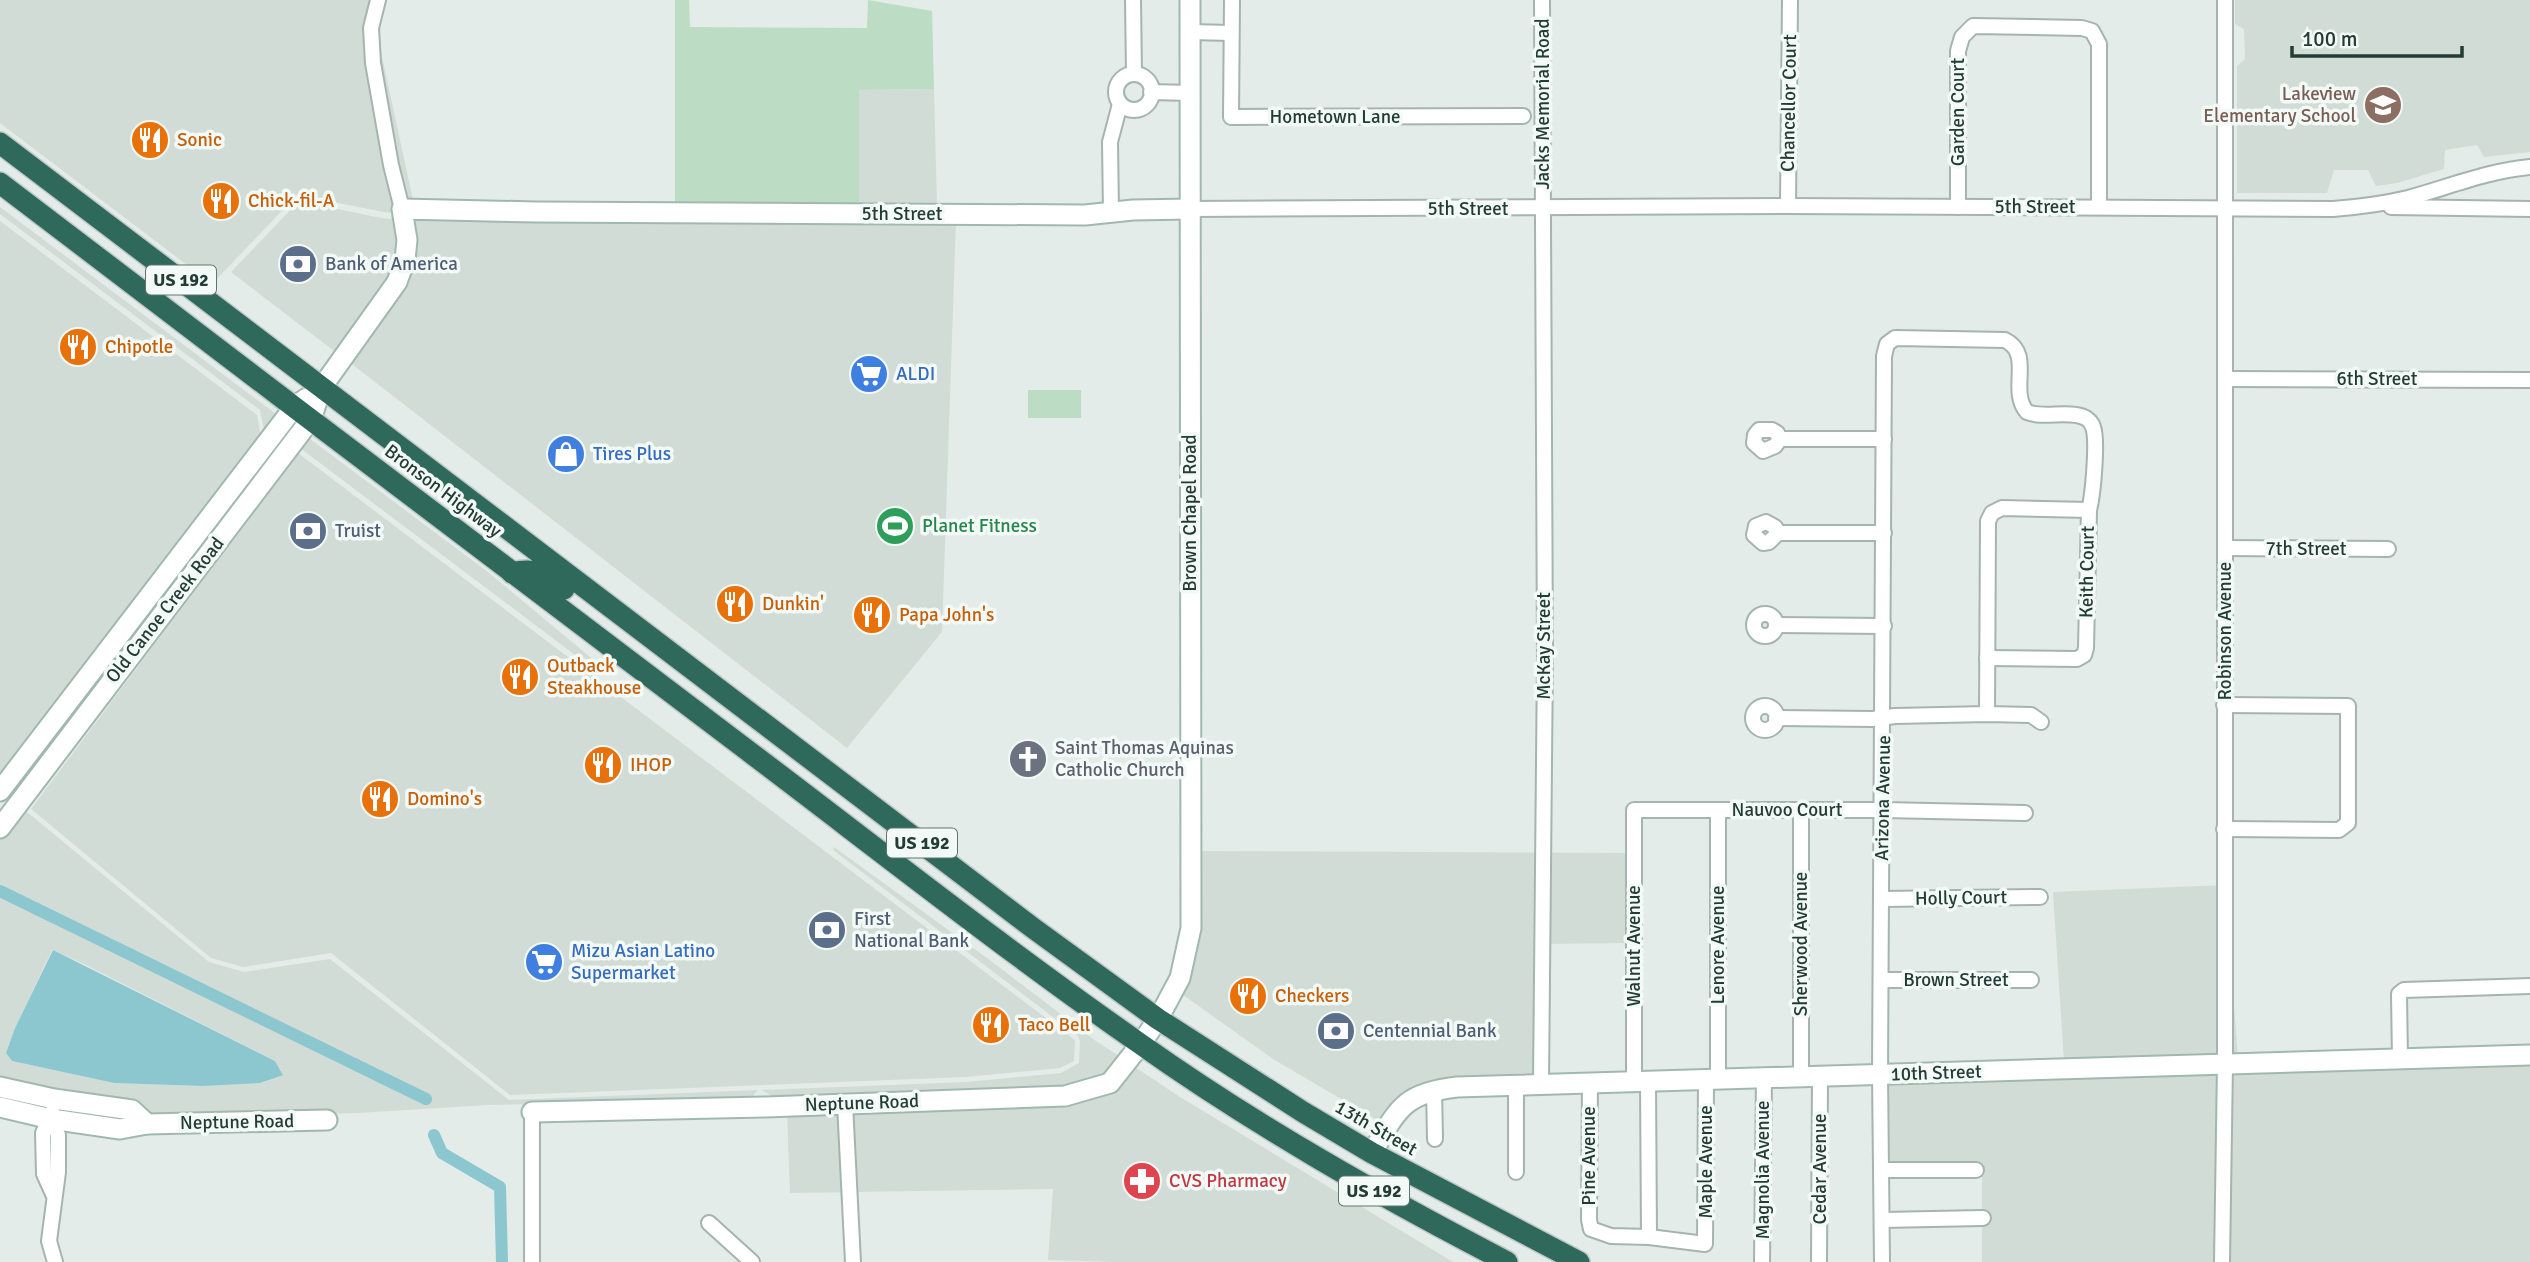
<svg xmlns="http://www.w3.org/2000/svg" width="2530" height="1262" viewBox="0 0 2530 1262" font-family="Signika,sans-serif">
	<rect width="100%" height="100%" fill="#e3ece8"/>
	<g fill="#d1dcd7" fill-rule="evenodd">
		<path d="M0 0H384L380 12 379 43 413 200 389 213 297 195 212 284 0 123Z"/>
		<path d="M2235 0H2530V152L2484 157 2477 145 2445 150 2444 169 2397 183 2376 186 2368 170H2334L2327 193H2237V66L2245 59 2244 29 2235 24Z"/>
		<path d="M934 89 937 206 859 207V90Z"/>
		<path d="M299 201 376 217 390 219 397 215 401 240 392 278 338 354 231 272Z"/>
		<path d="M0 207 280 417 265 435 260 410 0 214Z"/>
		<path d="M409 216 956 221 942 632 847 748 348 361 403 284Z"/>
		<path d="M0 221 257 415 261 438 0 781Z"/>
		<path d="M306 436 488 572 607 671 603 676 300 448Z"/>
		<path d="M298 453 1075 1040 1074 1061 1060 1068 966 1077 510 1095 331 953 243 967 211 958 31 809Z"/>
		<path d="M32 796 26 808 27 812 209 962 244 972 330 959 509 1100 758 1090 749 1100 488 1105 358 1113 151 1117 0 1080V838ZM52 950 84 964 275 1061 283 1074 202 1086 114 1083 12 1061 6 1053 15 1028Z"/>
		<path d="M834 847 987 958 1096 1041 1122 1058 1107 1077 1064 1089 778 1099 761 1090 967 1082 1061 1073 1079 1063 1080 1041 1078 1036 833 850Z"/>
		<path d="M1198 851 1627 853 1626 943 1544 944 1545 1077 1463 1080 1382 1123 1273 1059 1179 992Z"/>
		<path d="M2225 885 2238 1057 2064 1062 2053 892Z"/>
		<path d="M2530 1062V1262H1982V1168L1883 1167 1885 1081Z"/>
		<path d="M1132 1065 1180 1097 1453 1262H1116L1048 1260 1053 1189 790 1193 787 1112 1061 1103Z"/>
	</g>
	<g fill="#bcddc4">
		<path d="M675 0H689L690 27 867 28 868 0 932 11 934 89 859 90V207L675 206Z"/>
		<rect x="1028" y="390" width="53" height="28"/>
	</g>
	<path fill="#8cc7d0" d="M53 950 275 1061 283 1075 260 1083 202 1086 114 1083 12 1061 6 1053 15 1028Z"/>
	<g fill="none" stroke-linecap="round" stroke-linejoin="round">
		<g stroke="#8cc7d0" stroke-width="12">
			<path d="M0 891 426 1099"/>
			<path d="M434 1135 442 1153 500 1187 502 1262"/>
		</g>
		<defs>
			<g id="street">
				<path d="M378 0 371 28 373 63 391 165 402 209"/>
				<path d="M1133 0 1134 74"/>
				<path d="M1232 0 1231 117 1523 116"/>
				<path d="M1190 32 1231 33"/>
				<circle cx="1134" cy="92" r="18"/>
				<path d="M1151 92 1190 93"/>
				<path d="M1788 206 1790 0"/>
				<path d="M1958 207V51L1962 37 1973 26 2082 28 2092 31 2099 44V207"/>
				<path d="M2391 207 2530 209"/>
				<path d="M1191 209 1788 206 2333 209C2358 207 2383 204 2408 198 2449 187 2487 171 2530 167"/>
				<path d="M1111 213 1110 142 1120 104"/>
				<path d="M2225 379 2530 380"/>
				<path d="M1780 439 1775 446 1763 451 1754 443 1755 435 1759 430H1772L1777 433 1780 439H1884"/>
				<path d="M1778 533 1769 542 1763 543 1754 535 1756 526 1766 522 1775 527 1778 533H1884"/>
				<path d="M2225 548 2388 549"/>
				<circle cx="1765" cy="625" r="11"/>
				<path d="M1776 625 1884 626"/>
				<circle cx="1765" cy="718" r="12"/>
				<path d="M1987 714 1988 521 1992 513 2002 508 2089 510"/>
				<path d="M1776 718 1873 719 1895 716 1987 714 2031 715 2041 722"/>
				<path d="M2224 829 2339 830 2348 823V706L2224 705"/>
				<path d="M1882 899 2040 897"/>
				<path d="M1881 980H2031"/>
				<path d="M2400 1060 2399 994 2404 990 2530 986"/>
				<path d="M1801 1076V811"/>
				<path d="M1718 1079V810"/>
				<path d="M1634 1081V810H1883L2025 813"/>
				<path d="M1648 1081 1649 1237"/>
				<path d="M1541 1083 1545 657 1542 0"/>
				<path d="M1590 1083 1589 1220 1591 1229 1611 1236 1649 1237 1705 1244 1706 1080"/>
				<path d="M1434 1089 1435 1139"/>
				<path d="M845 1104 853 1262"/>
				<path d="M52 1112 43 1133 44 1174 53 1194"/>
				<path d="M532 1112V1262"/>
				<path d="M51 1119 58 1135V1172L49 1241 55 1262"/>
				<path d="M1882 1170H1976"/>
				<path d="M1516 1172V1085"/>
				<path d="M1882 1220 1983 1218"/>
				<path d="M709 1223 752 1262"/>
				<path d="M1762 1262 1764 1078"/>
				<path d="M1819 1262 1820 1076"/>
				<path d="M1882 1262 1880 1074 1884 356 1887 344 1895 338 2005 340C2034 354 2008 391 2027 412 2043 418 2060 412 2076 415 2084 416 2091 420 2093 427 2098 440 2093 495 2089 510L2086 648 2084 655 2077 659 1987 658"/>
				<path d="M2222 1262 2225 1064V0"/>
			</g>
			<g id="secondary">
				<path d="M0 791 295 406 307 398"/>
				<path d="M0 828 311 419 322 387 397 282 405 260 407 240 402 209 536 212 1085 215 1133 210 1191 209"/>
				<path d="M0 1087 54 1099 132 1110 147 1124"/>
				<path d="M0 1107 51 1119 120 1129 147 1124 327 1120"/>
				<path d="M532 1112 766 1107 1065 1096 1110 1083 1140 1045 1158 1019 1180 978 1191 928 1190 0"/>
				<path d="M1372 1153C1398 1109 1403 1093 1457 1087L2530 1055"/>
			</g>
			<g id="highway">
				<path d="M0 143 1033 928 1158 1019 1303 1112 1372 1153 1579 1262"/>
				<path d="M0 183C247 372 495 559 743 747 874 846 1004 949 1139 1043 1256 1126 1380 1196 1507 1262"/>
				<path d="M512 573C537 567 545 575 564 589"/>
			</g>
		</defs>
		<use href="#street" stroke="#a6b4af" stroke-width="18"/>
		<use href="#secondary" stroke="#a1b8b0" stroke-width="23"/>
		<use href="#highway" stroke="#c1c9c7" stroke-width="24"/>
		<use href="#street" stroke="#fff" stroke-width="14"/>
		<use href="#secondary" stroke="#fff" stroke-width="19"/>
		<use href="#highway" stroke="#2f695c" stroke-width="21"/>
	</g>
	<defs>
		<symbol id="school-disc" viewBox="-11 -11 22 22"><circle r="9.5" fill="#8d6e63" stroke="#f3f9f6"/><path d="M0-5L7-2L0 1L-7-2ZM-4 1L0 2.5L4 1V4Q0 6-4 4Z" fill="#fff"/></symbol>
		<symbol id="restaurant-disc" viewBox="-11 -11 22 22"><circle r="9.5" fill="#e8710a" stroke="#f3f9f6"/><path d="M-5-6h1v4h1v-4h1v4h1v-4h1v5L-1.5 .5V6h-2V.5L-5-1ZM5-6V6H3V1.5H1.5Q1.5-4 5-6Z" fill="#fff"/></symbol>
		<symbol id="bank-disc" viewBox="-11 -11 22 22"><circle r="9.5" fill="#5c6f8a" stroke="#f3f9f6"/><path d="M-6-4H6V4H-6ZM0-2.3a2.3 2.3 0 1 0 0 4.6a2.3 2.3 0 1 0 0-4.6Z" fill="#fff"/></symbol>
		<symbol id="supermarket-disc" viewBox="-11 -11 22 22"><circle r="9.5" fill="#3f7fe0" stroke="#f3f9f6"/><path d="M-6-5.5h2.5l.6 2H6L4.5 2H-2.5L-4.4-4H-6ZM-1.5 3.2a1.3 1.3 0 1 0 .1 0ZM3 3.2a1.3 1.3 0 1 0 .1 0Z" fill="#fff"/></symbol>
		<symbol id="shop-disc" viewBox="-11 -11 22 22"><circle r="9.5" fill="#3f7fe0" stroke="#f3f9f6"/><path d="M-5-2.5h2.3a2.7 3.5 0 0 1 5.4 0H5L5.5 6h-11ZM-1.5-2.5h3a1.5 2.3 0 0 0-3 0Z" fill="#fff"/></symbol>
		<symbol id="stadium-disc" viewBox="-11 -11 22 22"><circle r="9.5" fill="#2e9e5b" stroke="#f3f9f6"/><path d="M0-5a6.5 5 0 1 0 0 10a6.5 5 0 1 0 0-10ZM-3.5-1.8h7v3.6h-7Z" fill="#fff"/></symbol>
		<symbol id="church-disc" viewBox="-11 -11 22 22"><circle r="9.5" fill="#6b7280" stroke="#f3f9f6"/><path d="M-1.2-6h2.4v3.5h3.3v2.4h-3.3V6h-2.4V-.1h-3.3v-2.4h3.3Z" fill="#fff"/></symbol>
		<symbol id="pharmacy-disc" viewBox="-11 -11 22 22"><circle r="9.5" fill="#e0444e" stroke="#f3f9f6"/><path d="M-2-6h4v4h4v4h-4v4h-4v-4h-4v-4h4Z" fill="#fff"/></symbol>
	</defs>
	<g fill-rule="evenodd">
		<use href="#school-disc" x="2361" y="83" width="44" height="44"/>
		<use href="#restaurant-disc" x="128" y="118" width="44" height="44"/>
		<use href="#restaurant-disc" x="199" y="179" width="44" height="44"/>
		<use href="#bank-disc" x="276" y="242" width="44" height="44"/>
		<use href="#restaurant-disc" x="56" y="325" width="44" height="44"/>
		<use href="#supermarket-disc" x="847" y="352" width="44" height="44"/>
		<use href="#shop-disc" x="544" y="432" width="44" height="44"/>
		<use href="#stadium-disc" x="873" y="504" width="44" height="44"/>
		<use href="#bank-disc" x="286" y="509" width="44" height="44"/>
		<use href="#restaurant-disc" x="713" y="582" width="44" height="44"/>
		<use href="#restaurant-disc" x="850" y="593" width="44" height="44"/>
		<use href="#restaurant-disc" x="498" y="655" width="44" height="44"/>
		<use href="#church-disc" x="1006" y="737" width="44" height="44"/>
		<use href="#restaurant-disc" x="581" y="743" width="44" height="44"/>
		<use href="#restaurant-disc" x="358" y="777" width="44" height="44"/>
		<use href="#bank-disc" x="805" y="908" width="44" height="44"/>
		<use href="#supermarket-disc" x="522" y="940" width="44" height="44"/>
		<use href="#restaurant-disc" x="1226" y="974" width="44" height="44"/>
		<use href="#restaurant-disc" x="969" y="1003" width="44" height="44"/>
		<use href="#bank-disc" x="1314" y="1009" width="44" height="44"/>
		<use href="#pharmacy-disc" x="1120" y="1159" width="44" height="44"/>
	</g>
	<g text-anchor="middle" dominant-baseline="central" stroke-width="7" stroke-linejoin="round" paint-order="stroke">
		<g fill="#f3f9f6" stroke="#617570" stroke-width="2">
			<rect x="146" y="265.5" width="70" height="29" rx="5"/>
			<rect x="887" y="828.5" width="70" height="29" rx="5"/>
			<rect x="1339" y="1176.5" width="70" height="29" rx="5"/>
		</g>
		<g font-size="18" font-weight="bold" fill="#233d36">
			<text x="181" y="280">US 192</text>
			<text x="922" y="843">US 192</text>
			<text x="1374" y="1191">US 192</text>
		</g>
		<g font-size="19" fill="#785e54" stroke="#f3f9f6" text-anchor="end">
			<text x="2356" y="94">Lakeview<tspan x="2356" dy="22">Elementary School</tspan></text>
		</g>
		<g font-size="19" fill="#233d36" stroke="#f3f9f6">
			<text transform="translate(1789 103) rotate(-89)">Chancellor Court</text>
			<text transform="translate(1543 104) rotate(-90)">Jacks Memorial Road</text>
			<text transform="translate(1958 112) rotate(-90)">Garden Court</text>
			<text x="1335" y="117">Hometown Lane</text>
			<text x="2035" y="207">5th Street</text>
			<text x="1468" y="209">5th Street</text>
			<text x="902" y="214">5th Street</text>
			<text x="2377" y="379">6th Street</text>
			<text transform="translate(443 491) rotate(37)">Bronson Highway</text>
			<text transform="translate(1190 513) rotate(-90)">Brown Chapel Road</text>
			<text x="2306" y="549">7th Street</text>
			<text transform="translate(2087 572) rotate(-89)">Keith Court</text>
			<text transform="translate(165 610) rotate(-52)">Old Canoe Creek Road</text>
			<text transform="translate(2225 631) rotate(-90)">Robinson Avenue</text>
			<text transform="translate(1544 646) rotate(-90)">McKay Street</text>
			<text transform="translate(1883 798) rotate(-89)">Arizona Avenue</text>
			<text x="1787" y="810">Nauvoo Court</text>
			<text transform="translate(1961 898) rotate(-1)">Holly Court</text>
			<text transform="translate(1801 944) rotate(-90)">Sherwood Avenue</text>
			<text transform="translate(1718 945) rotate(-90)">Lenore Avenue</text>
			<text transform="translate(1634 946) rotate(-90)">Walnut Avenue</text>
			<text x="1956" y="980">Brown Street</text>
			<text transform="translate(1936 1073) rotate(-2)">10th Street</text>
			<text transform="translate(862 1103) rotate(-2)">Neptune Road</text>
			<text transform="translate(237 1122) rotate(-1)">Neptune Road</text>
			<text transform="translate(1376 1128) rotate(30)">13th Street</text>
			<text transform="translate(1589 1156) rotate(-90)">Pine Avenue</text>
			<text transform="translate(1706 1162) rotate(-90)">Maple Avenue</text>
			<text transform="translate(1820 1169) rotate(-90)">Cedar Avenue</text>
			<text transform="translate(1763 1170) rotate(-90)">Magnolia Avenue</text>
		</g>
		<g font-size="19" fill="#c56008" stroke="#f3f9f6" text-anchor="start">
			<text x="177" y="140">Sonic</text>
			<text x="248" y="201">Chick-fil-A</text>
			<text x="105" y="347">Chipotle</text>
			<text x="762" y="604">Dunkin'</text>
			<text x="899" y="615">Papa John's</text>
			<text x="547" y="666">Outback<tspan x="547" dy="22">Steakhouse</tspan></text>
			<text x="630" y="765">IHOP</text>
			<text x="407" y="799">Domino's</text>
			<text x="1275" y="996">Checkers</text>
			<text x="1018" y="1025">Taco Bell</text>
		</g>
		<g font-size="19" fill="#4e5e75" stroke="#f3f9f6" text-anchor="start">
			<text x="325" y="264">Bank of America</text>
			<text x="335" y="531">Truist</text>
			<text x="854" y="919">First<tspan x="854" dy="22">National Bank</tspan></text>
			<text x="1363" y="1031">Centennial Bank</text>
		</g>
		<g font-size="19" fill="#366cbe" stroke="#f3f9f6" text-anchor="start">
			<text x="896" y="374">ALDI</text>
			<text x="593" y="454">Tires Plus</text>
			<text x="571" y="951">Mizu Asian Latino<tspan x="571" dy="22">Supermarket</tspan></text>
		</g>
		<g font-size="19" fill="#27864d" stroke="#f3f9f6" text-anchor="start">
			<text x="922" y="526">Planet Fitness</text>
		</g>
		<g font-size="19" fill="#5b616d" stroke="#f3f9f6" text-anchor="start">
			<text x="1055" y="748">Saint Thomas Aquinas<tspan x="1055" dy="22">Catholic Church</tspan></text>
		</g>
		<g font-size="19" fill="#be3a42" stroke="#f3f9f6" text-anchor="start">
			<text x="1169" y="1181">CVS Pharmacy</text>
		</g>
	</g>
	<path d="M2292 46v10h170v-10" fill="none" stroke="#233d36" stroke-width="3.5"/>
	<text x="2302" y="46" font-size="21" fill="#233d36" stroke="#f3f9f6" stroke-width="5" paint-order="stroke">100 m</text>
</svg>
